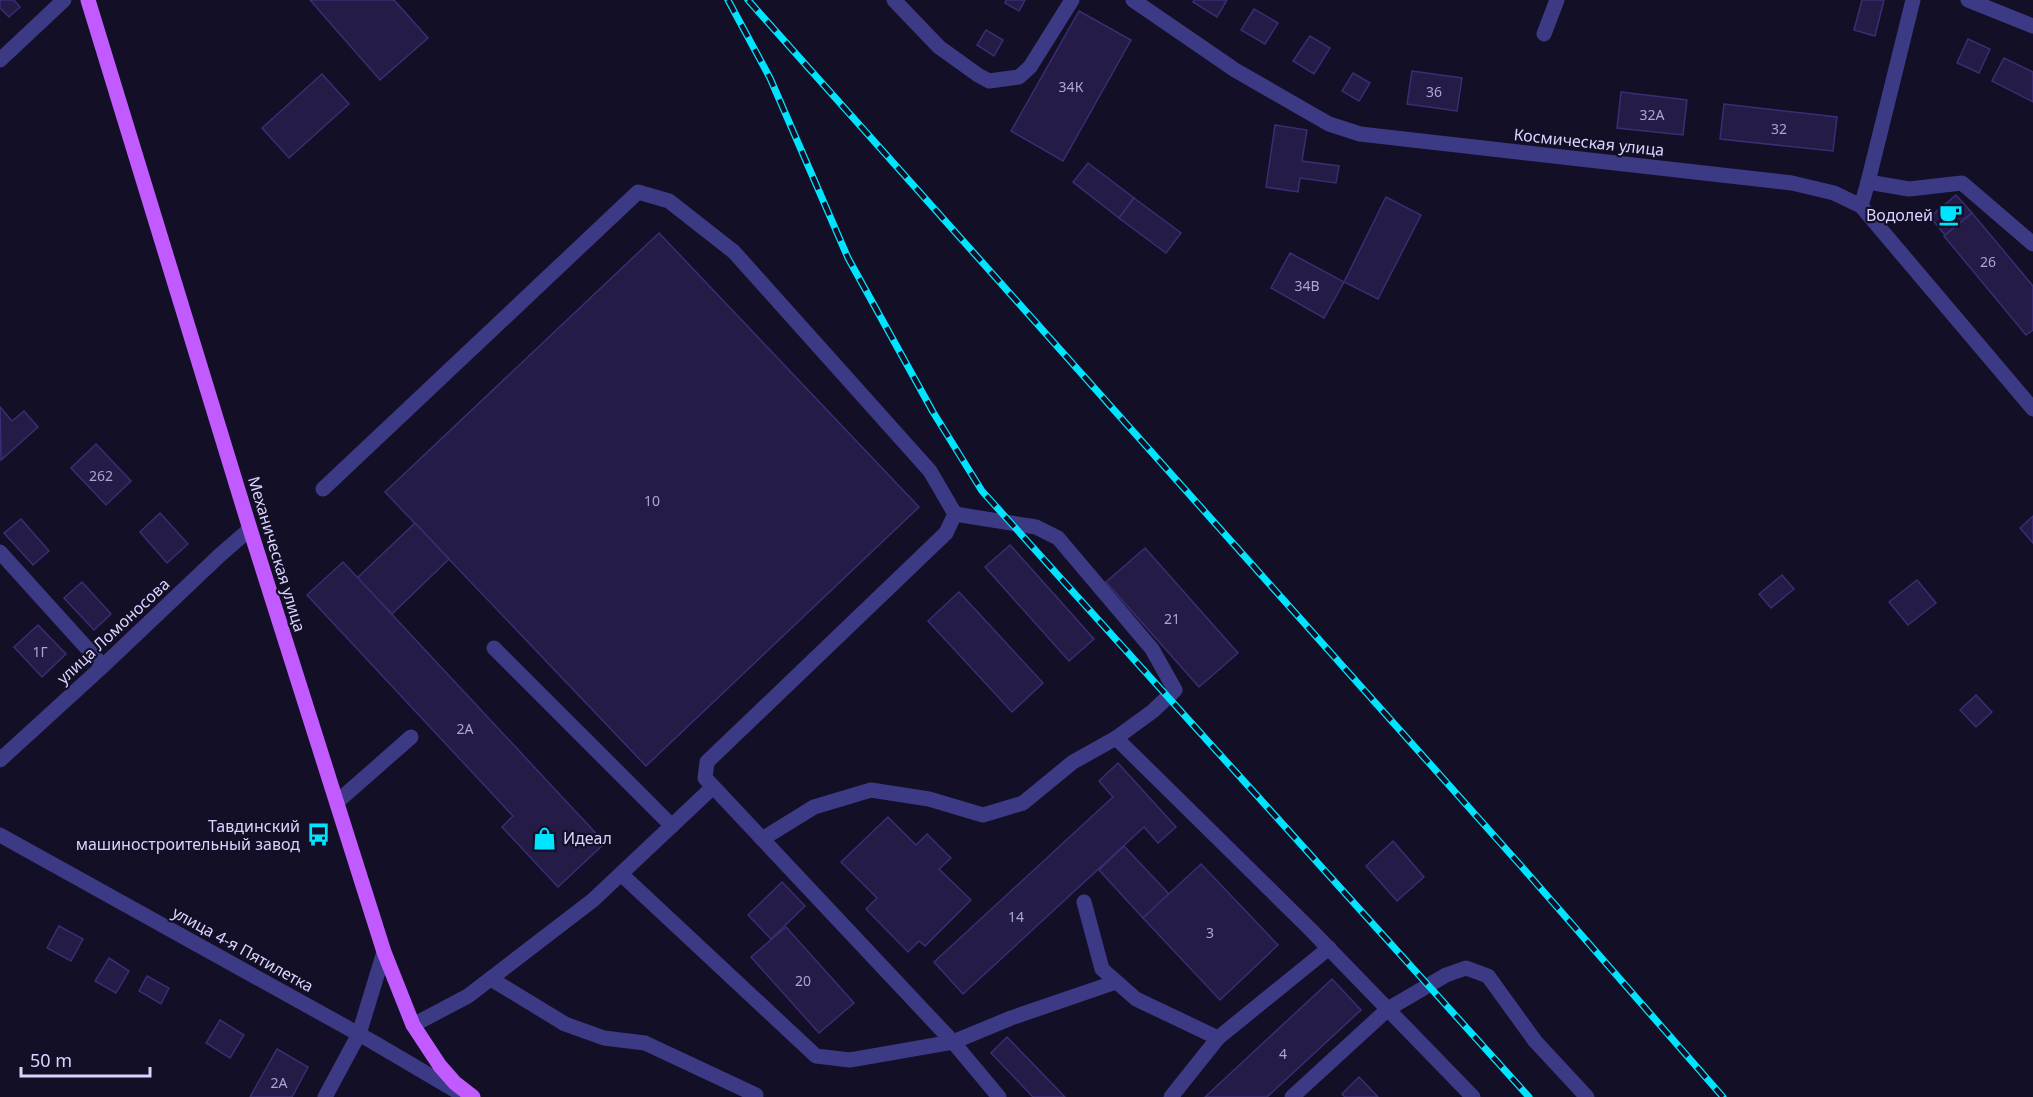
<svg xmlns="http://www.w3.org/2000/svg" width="2033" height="1097" viewBox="0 0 2033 1097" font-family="'Noto Sans',sans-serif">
	<rect width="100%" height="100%" fill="#130f26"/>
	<g fill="#241b47" stroke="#3b2d73" stroke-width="1.5">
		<path d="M0 0H14L20 7 9 17 0 8Z"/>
		<path d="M310 0H394L428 38 380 80Z"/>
		<path d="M1006 0H1025L1019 11 1005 3Z"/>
		<path d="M1194 0H1227L1217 17 1193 2Z"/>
		<path d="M1862 0H1884L1875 36 1854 30Z"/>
		<path d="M1254 9 1278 23 1265 44 1241 30Z"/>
		<path d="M1079 11 1131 40 1063 161 1011 131Z"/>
		<path d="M986 30 1003 40 994 56 977 45Z"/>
		<path d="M1310 36 1330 48 1314 74 1293 61Z"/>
		<path d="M1968 39 1990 49 1979 73 1957 63Z"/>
		<path d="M2004 58 2033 72V102L1992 81Z"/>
		<path d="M1412 71 1462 78 1457 111 1407 104Z"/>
		<path d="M1353 73 1370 83 1359 101 1342 91Z"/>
		<path d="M322 74 349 104 289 158 262 128Z"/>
		<path d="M1621 92 1687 100 1683 135 1617 128Z"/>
		<path d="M1724 104 1837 117 1833 151 1720 139Z"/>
		<path d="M1275 125 1307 130 1302 161 1339 166 1336 183 1300 178 1298 192 1266 187Z"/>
		<path d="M1088 163 1134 198 1119 218 1073 182Z"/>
		<path d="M1956 195 1972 213 1945 235 1930 217Z"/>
		<path d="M1386 197 1421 215 1378 299 1344 282Z"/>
		<path d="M1134 198 1181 233 1166 253 1119 218Z"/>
		<path d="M1972 213 2033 286V330L2026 335 1944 236Z"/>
		<path d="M659 233 919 507 646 766 385 492Z"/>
		<path d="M1290 253 1344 282 1324 318 1271 288Z"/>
		<path d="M0 407 12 421 24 411 38 427 1 460Z"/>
		<path d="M96 444 131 481 106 505 71 468Z"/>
		<path d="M160 513 188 544 167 563 140 532Z"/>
		<path d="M2033 516V543L2020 528Z"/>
		<path d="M21 519 49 551 33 565 4 533Z"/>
		<path d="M415 523 449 559 392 614 357 578Z"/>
		<path d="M1010 545 1094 639 1069 661 985 567Z"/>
		<path d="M1145 548 1238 653 1199 687 1106 582Z"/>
		<path d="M343 562 605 843 558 887 502 827 513 816 307 595Z"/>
		<path d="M1782 575 1794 589 1771 608 1759 594Z"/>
		<path d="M1917 580 1936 603 1908 625 1889 602Z"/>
		<path d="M82 582 111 614 94 630 64 598Z"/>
		<path d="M959 592 1043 683 1012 712 928 621Z"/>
		<path d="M38 625 66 654 42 677 14 647Z"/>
		<path d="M1976 695 1992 712 1976 727 1960 710Z"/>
		<path d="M1118 763 1176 827 1158 843 1144 827 963 994 934 962 1113 797 1099 781Z"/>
		<path d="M888 817 916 845 927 834 951 858 939 869 971 900 925 946 919 941 908 952 866 909 877 898 841 862Z"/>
		<path d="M1393 841 1424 877 1397 901 1366 866Z"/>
		<path d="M1124 846 1169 894 1143 918 1099 870Z"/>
		<path d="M1201 864 1278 945 1220 1000 1143 918Z"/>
		<path d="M782 882 805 906 771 939 748 915Z"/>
		<path d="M59 926 83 939 71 961 47 948Z"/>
		<path d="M786 927 854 1003 819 1033 751 957Z"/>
		<path d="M109 958 129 971 116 993 95 981Z"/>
		<path d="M147 976 169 988 161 1004 139 991Z"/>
		<path d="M1332 979 1361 1010 1267 1097H1205Z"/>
		<path d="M220 1020 244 1035 230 1058 206 1043Z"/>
		<path d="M1007 1037 1065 1097H1033L991 1053Z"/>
		<path d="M277 1049 308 1067 292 1097H250Z"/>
		<path d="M1359 1077 1378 1097H1345L1342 1094Z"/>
	</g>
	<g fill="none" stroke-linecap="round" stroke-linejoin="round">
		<g stroke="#3d3a85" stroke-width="15">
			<path d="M894 0 939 47 978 75 989 81 1019 77 1030 67 1072 0"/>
			<path d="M1133 0 1235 70 1329 124 1360 134 1792 183 1834 193 1861 206 1868 182 1909 189 1962 183 2033 244"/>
			<path d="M1968 0 2033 26"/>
			<path d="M1544 34 1557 0"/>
			<path d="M0 60 64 0"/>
			<path d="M1868 182 1913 0"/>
			<path d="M1861 206 2033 409"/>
			<path d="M323 489 638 192 669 201 734 252 930 471 955 514 946 533 707 762 705 778 953 1042 999 1097"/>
			<path d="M0 552 103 666"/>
			<path d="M494 648 672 826"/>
			<path d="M1116 738 1309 928 1473 1097"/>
			<path d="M0 760 103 666 220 555 250 529"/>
			<path d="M337 802 411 737"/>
			<path d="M0 835 373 1042 463 1095"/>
			<path d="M762 839 814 807 871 790 929 799 983 815 1023 803 1073 762 1116 738 1153 711 1175 690 1152 649 1058 538 1036 527 955 514"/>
			<path d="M621 874 816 1056 850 1060 953 1042 1011 1018 1116 982"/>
			<path d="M1084 902 1102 969 1136 999 1218 1038"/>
			<path d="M491 979 565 1024 604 1038 645 1043 756 1095"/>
			<path d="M413 1025 468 996 593 900 713 787"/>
			<path d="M325 1097 359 1034 384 952"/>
			<path d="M1171 1097 1218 1038 1329 948"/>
			<path d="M1292 1097 1388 1009 1446 975 1466 968 1488 976 1535 1041 1587 1097"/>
		</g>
		<path stroke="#c25bff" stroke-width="15" d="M88 0 250 529 384 952 413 1025 440 1066 455 1083 473 1097"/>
		<defs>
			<g id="rail">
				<path d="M728 0 770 78 848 258 933 412 982 491 1529 1097"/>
				<path d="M748 0 1522 867 1723 1097"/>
			</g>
		</defs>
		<use href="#rail" stroke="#00e5ff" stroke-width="7"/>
		<use href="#rail" stroke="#130f26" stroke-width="4.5" stroke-dasharray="14" stroke-linecap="butt"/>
	</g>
	<defs>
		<symbol id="cafe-bare" viewBox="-9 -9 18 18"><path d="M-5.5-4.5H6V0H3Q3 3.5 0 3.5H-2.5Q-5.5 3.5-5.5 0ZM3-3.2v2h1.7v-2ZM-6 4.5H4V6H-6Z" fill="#00e5ff" stroke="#130f26" stroke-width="2.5" paint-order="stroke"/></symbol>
		<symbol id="bus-bare" viewBox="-9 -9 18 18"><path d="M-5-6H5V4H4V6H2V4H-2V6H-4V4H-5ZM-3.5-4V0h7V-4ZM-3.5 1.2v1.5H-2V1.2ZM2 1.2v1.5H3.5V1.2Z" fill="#00e5ff" stroke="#130f26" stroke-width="2.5" paint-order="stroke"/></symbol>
		<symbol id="shop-bare" viewBox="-9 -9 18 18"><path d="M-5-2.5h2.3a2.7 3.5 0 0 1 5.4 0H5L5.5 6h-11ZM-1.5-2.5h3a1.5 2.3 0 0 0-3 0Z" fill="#00e5ff" stroke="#130f26" stroke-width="2.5" paint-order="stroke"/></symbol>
	</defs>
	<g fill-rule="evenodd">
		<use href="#cafe-bare" x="1934" y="198" width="33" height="33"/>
		<use href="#bus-bare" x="302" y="818" width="33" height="33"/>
		<use href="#shop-bare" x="528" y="822" width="33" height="33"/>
	</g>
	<g text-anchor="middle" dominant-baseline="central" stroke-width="4.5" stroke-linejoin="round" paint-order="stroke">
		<g font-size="14" fill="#aca6d1">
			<text x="1071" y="86">34К</text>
			<text x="1434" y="91">36</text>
			<text x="1652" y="114">32А</text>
			<text x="1779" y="128">32</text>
			<text x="1988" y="261">26</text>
			<text x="1307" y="285">34В</text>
			<text x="101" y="475">262</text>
			<text x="652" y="500">10</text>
			<text x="1172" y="618">21</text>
			<text x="40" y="651">1Г</text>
			<text x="465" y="728">2А</text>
			<text x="1016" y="916">14</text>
			<text x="1210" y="932">3</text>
			<text x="803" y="980">20</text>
			<text x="1283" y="1053">4</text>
			<text x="279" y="1082">2А</text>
		</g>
		<g font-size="16" fill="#d9d4ff" stroke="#130f26">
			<text transform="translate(1589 142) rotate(6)">Космическая улица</text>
			<text transform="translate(277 554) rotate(73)">Механическая улица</text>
			<text transform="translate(113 631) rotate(-43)">улица Ломоносова</text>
			<text transform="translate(243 949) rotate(29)">улица 4-я Пятилетка</text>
		</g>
		<g font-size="16" fill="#d9d4ff" stroke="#130f26" text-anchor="end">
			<text x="1933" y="215">Водолей</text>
			<text x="300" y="826">Тавдинский<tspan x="300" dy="18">машиностроительный завод</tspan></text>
			<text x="563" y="838" text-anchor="start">Идеал</text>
		</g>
	</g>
	<path d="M21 1067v9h129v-9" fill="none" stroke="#d9d4ff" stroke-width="3"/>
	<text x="30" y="1067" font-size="18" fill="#d9d4ff" stroke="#130f26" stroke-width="4.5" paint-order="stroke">50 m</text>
</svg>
